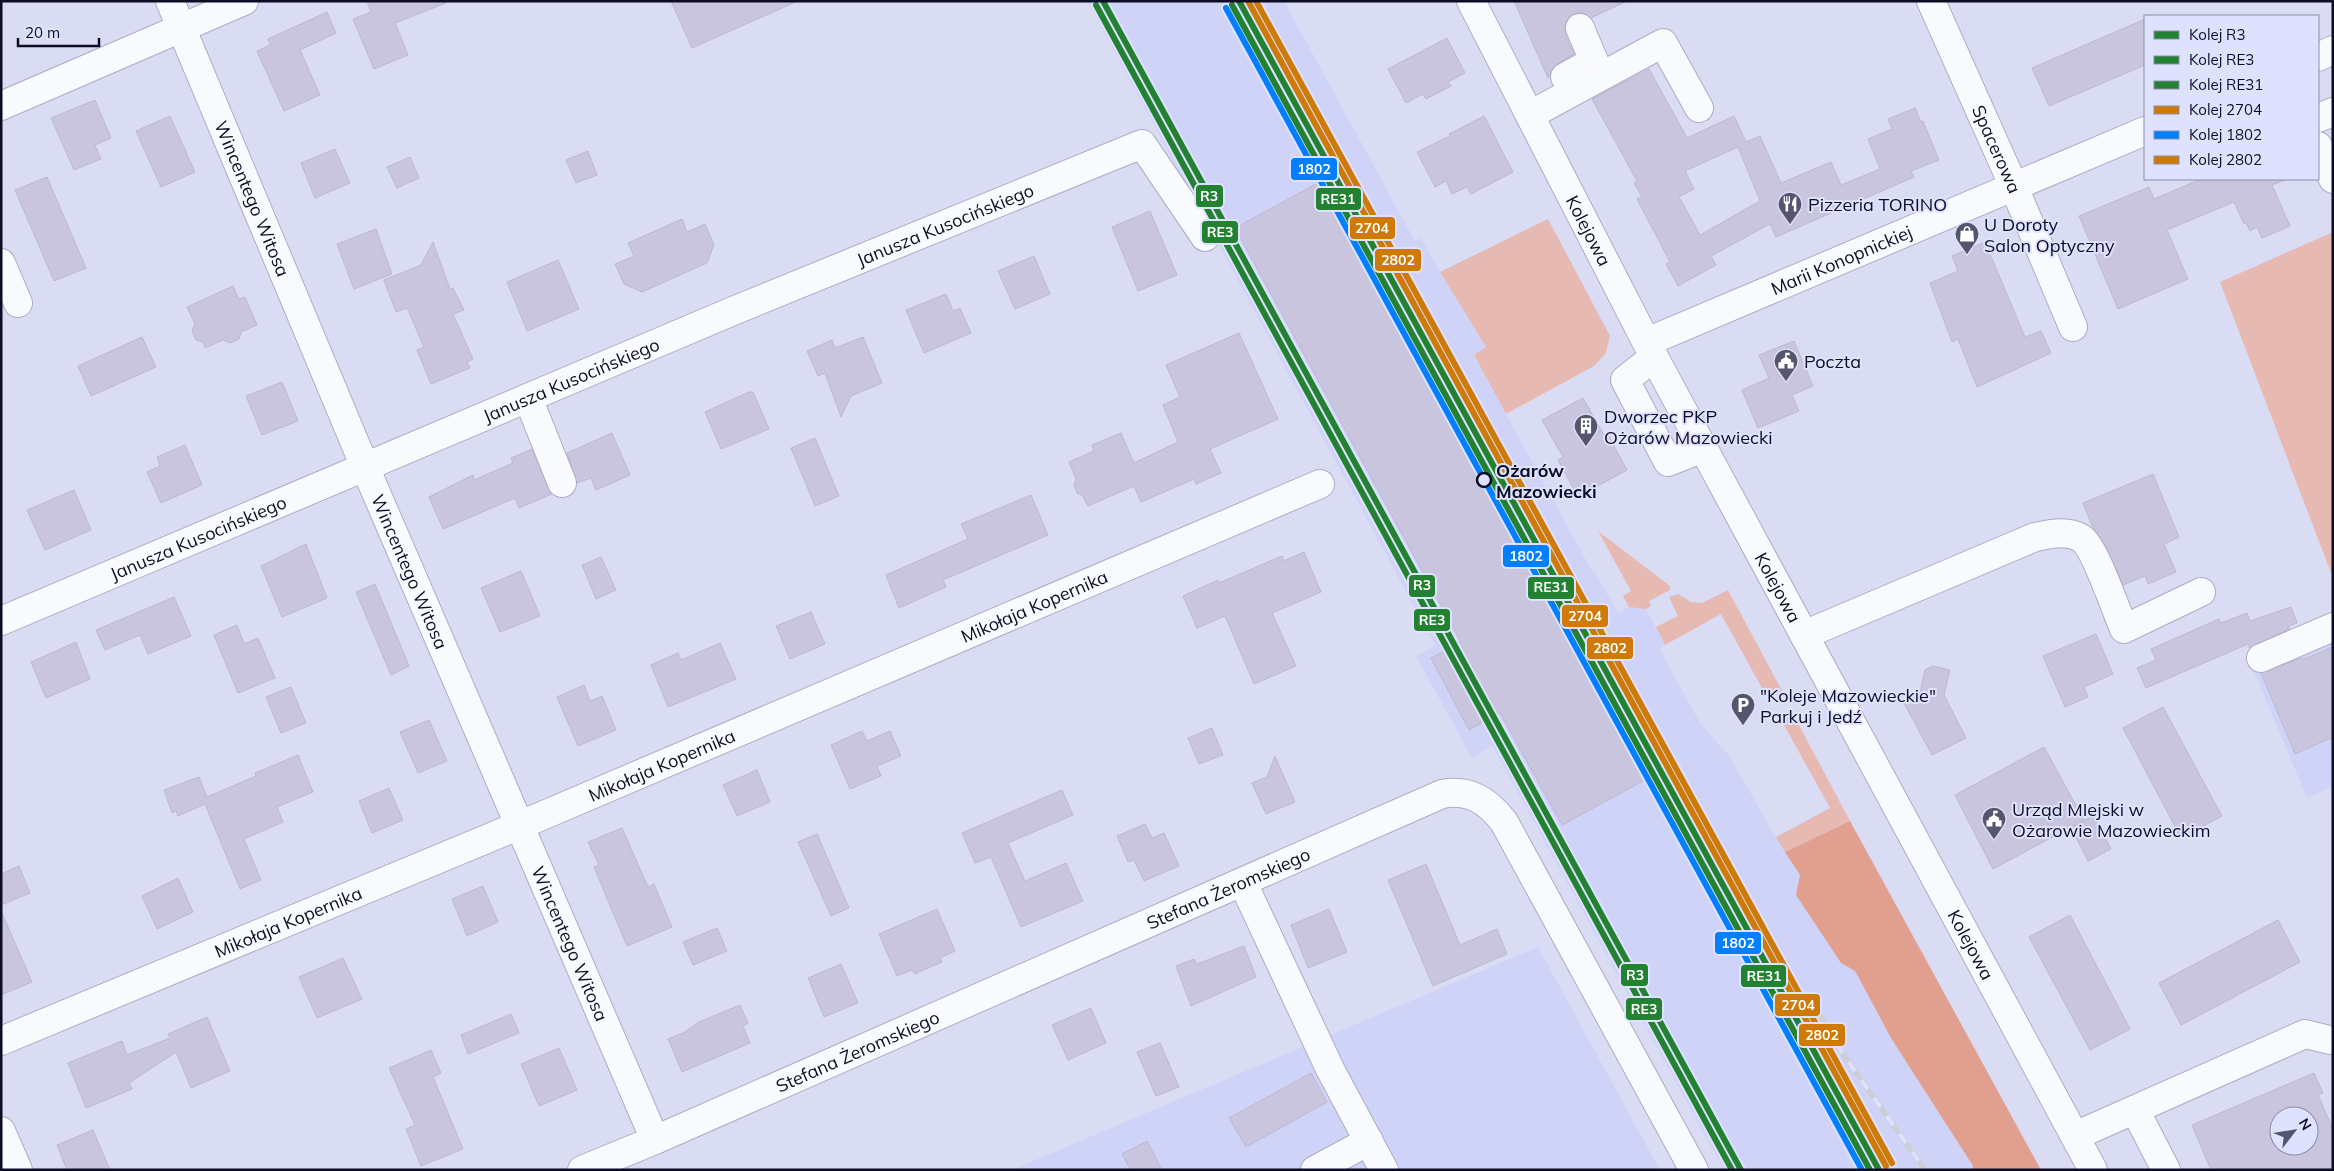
<svg xmlns="http://www.w3.org/2000/svg" width="2334" height="1171" viewBox="0 0 2334 1171" font-family="Mulish,sans-serif">
	<rect width="100%" height="100%" fill="#dadcf4"/>
	<g fill="#d0d3f8">
		<path d="M1087 1H1284L1415 241 1421 238 1440 272 1486 347 1474 356 1592 571H1594L1618 613 1629 607 1646 609 1665 645 1659 648 1700 723 1730 757 1774 834 1800 875 1841 963 1855 971 1891 1038 1973 1166V1170H1724L1492 745 1472 758 1416 656 1435 645Z"/>
		<path d="M2333 626V787L2307 798 2250 662Z"/>
		<path d="M1538 947 1660 1170H1012Z"/>
	</g>
	<g fill="#e6b9b3">
		<path d="M1548 219 1610 336 1606 353 1594 366 1506 414 1474 355 1486 347 1440 272Z"/>
		<path d="M2333 232V578L2220 282Z"/>
		<path d="M1598 531 1670 586V590L1649 601 1651 606 1646 609 1629 607 1623 596 1631 591Z"/>
		<path d="M1728 590 1782 691 1768 699 1721 614 1665 645 1656 627 1678 616 1669 597 1678 594 1691 602 1702 603Z"/>
		<path d="M1791 710 1850 821 1785 852 1776 837 1830 808 1779 716Z"/>
	</g>
	<path fill="#e19f8f" d="M1850 821 2041 1170H1973V1166L1891 1038 1855 971 1841 963 1796 895 1800 875 1785 852Z"/>
	<g fill="#c9c5de" stroke="#bcb8d0" fill-rule="evenodd">
		<path d="M367 1H446V3L395 23 408 55 374 69 353 19 371 12Z"/>
		<path d="M671 1H798L692 48Z"/>
		<path d="M1514 1H1627L1591 18 1581 12 1573 14 1568 18 1565 26V34L1574 54 1557 64 1548 78Z"/>
		<path d="M327 12 336 33 300 50 320 95 284 111 257 51 270 45 268 39Z"/>
		<path d="M2145 19V65L2049 106 2032 68Z"/>
		<path d="M1447 38 1465 73 1448 82 1451 86 1426 99 1423 94 1406 103 1388 69Z"/>
		<path d="M1649 69 1687 138 1734 116 1746 142 1760 136 1781 183 1831 162 1841 185 1880 169 1868 139 1892 129 1888 119 1915 108 1921 122 1923 121 1939 160 1911 171 1914 177 1776 237 1770 224 1711 256 1716 265 1678 286 1666 264 1670 262 1637 199 1642 197 1634 183 1637 181 1592 99ZM1738 147 1760 201 1700 235 1679 197 1694 189 1685 171Z"/>
		<path d="M95 100 111 138 95 145 101 159 74 170 51 118Z"/>
		<path d="M170 116 195 172 161 187 136 131Z"/>
		<path d="M1484 116 1513 172 1471 194 1467 187 1452 194 1446 181 1435 187 1417 152 1450 136 1449 134Z"/>
		<path d="M335 149 350 183 315 198 301 163Z"/>
		<path d="M588 151 597 175 576 183 566 160Z"/>
		<path d="M410 157 419 178 397 188 387 167Z"/>
		<path d="M47 177 86 268 54 281 15 190Z"/>
		<path d="M1327 178 1654 775 1562 825 1500 713 1469 730 1431 658 1461 642 1235 228Z"/>
		<path d="M2201 179H2288L2272 185 2290 226 2262 238 2257 227 2250 231 2246 222 2244 224 2234 202 2167 230 2188 279 2118 309 2079 216 2149 187 2154 199Z"/>
		<path d="M1150 211 1177 275 1138 291 1112 227Z"/>
		<path d="M682 219 687 232 705 224 714 245 707 263 642 292 624 284 615 264 634 256 628 243Z"/>
		<path d="M376 229 392 274 354 289 337 244Z"/>
		<path d="M433 242 450 289 453 288 464 310 453 314 473 359 467 362 470 368 431 384 417 350 424 347 407 308 396 312 384 280 421 265Z"/>
		<path d="M1985 242 2025 337 2041 331 2051 353 1977 387 1958 339 1952 342 1930 283 1958 271 1952 256Z"/>
		<path d="M1034 256 1050 294 1015 309 998 271Z"/>
		<path d="M558 260 579 309 527 331 507 282Z"/>
		<path d="M233 286 239 299 245 297 257 325 241 332 239 339 230 343 223 340 205 348 203 342 196 340 192 331 195 324 187 307Z"/>
		<path d="M946 294 953 311 960 308 971 333 924 353 906 310Z"/>
		<path d="M1239 333 1278 419 1210 449 1221 473 1196 484 1194 479 1141 502 1134 486 1088 506 1082 495 1077 493 1074 485 1076 479 1069 462 1094 451 1092 445 1121 433 1134 463 1178 442 1163 405 1180 397 1166 365Z"/>
		<path d="M142 337 156 367 91 396 78 366Z"/>
		<path d="M863 337 882 383 851 396 841 417 825 373 818 376 807 351 832 340 835 348Z"/>
		<path d="M1794 341 1813 386 1792 395 1799 411 1758 428 1742 390 1769 378 1759 355Z"/>
		<path d="M282 382 298 421 262 435 246 396Z"/>
		<path d="M749 392H753L769 429 721 449 705 412Z"/>
		<path d="M1583 398 1604 435 1607 433 1627 470 1578 497 1558 460 1563 457 1542 420Z"/>
		<path d="M612 433 630 475 596 490 591 478 577 483 567 453Z"/>
		<path d="M815 438 839 496 815 506 791 448Z"/>
		<path d="M185 445 202 485 161 503 147 472 160 466 157 457Z"/>
		<path d="M532 449 552 494 519 508 515 498 443 529 429 497 473 475 474 480 513 463 511 458Z"/>
		<path d="M2153 474 2179 537 2164 544 2176 572 2148 584 2145 576 2123 585 2106 547 2093 528 2083 503Z"/>
		<path d="M74 490 91 530 45 550 27 510Z"/>
		<path d="M1031 495 1048 535 943 580 946 587 899 608 886 575 968 539 961 524Z"/>
		<path d="M306 544 327 598 282 617 261 566Z"/>
		<path d="M1304 552 1321 592 1272 613 1296 666 1254 684 1225 616 1197 628 1183 596 1218 580 1219 583 1282 556 1284 561Z"/>
		<path d="M601 557 616 590 596 599 582 565Z"/>
		<path d="M521 571 540 616 500 632 481 588Z"/>
		<path d="M375 584 409 666 391 675 356 592Z"/>
		<path d="M174 597 191 636 148 654 140 635 105 650 96 630Z"/>
		<path d="M2291 607 2297 623 2289 626 2290 629 2250 648 2248 644 2146 688 2137 668 2156 660 2151 649 2219 619 2221 623 2247 613 2250 621Z"/>
		<path d="M811 612 825 644 790 659 776 626Z"/>
		<path d="M237 625 244 644 258 638 275 678 238 693 214 635Z"/>
		<path d="M2096 634 2113 674 2084 687 2088 697 2065 707 2043 656Z"/>
		<path d="M76 642 90 679 46 698 31 662Z"/>
		<path d="M720 643 736 679 668 707 651 665 678 653 681 660Z"/>
		<path d="M2333 647V737L2295 754 2261 673 2301 658 2302 660Z"/>
		<path d="M1933 666 1950 670 1944 695 1966 738 1932 755 1903 701 1920 692 1925 670Z"/>
		<path d="M584 685 590 701 602 696 616 730 578 746 557 697Z"/>
		<path d="M291 687 306 723 281 733 266 697Z"/>
		<path d="M2163 707 2222 816 2181 838 2123 728Z"/>
		<path d="M429 720 447 761 418 773 400 732Z"/>
		<path d="M1212 728 1223 755 1199 764 1188 738Z"/>
		<path d="M862 731 867 741 890 731 901 756 877 766 881 776 850 789 831 745Z"/>
		<path d="M2044 747 2084 820 1993 869 1955 795Z"/>
		<path d="M298 755 313 792 277 807 283 822 244 839 261 880 240 889 205 804 178 816 176 811 172 813 164 790 199 777 207 797 256 776 255 773Z"/>
		<path d="M1275 756 1295 802 1266 814 1252 783 1267 777Z"/>
		<path d="M757 770 770 802 737 816 723 785Z"/>
		<path d="M389 788 403 820 372 833 359 801Z"/>
		<path d="M1062 790 1073 815 1008 843 1025 881 1066 863 1083 901 1021 927 991 857 975 863 962 833Z"/>
		<path d="M2093 816 2111 849 2088 861 2071 828Z"/>
		<path d="M1145 824 1152 838 1164 833 1179 866 1144 881 1134 860 1128 862 1117 836Z"/>
		<path d="M622 828 648 887 654 884 672 927 627 946 594 867 599 865 588 842Z"/>
		<path d="M817 834 849 908 831 916 798 842Z"/>
		<path d="M1426 864 1460 945 1497 929 1507 954 1433 986 1388 880Z"/>
		<path d="M19 866 30 893 1 905V874Z"/>
		<path d="M178 878 193 912 157 929 142 896Z"/>
		<path d="M483 886 498 922 467 936 452 899Z"/>
		<path d="M937 909 955 951 940 958 942 962 928 968 915 974 912 970 897 976 879 934Z"/>
		<path d="M1329 909 1347 952 1308 968 1291 925Z"/>
		<path d="M1 911 32 982 1 995Z"/>
		<path d="M2070 915 2130 1029 2090 1050 2029 937Z"/>
		<path d="M2278 920 2300 962 2181 1025 2159 983Z"/>
		<path d="M717 928 727 951 693 965 683 942Z"/>
		<path d="M1244 946 1256 977 1191 1006 1176 966 1194 959 1197 964Z"/>
		<path d="M343 958 362 999 317 1018 299 977Z"/>
		<path d="M841 964 858 1003 824 1017 808 978Z"/>
		<path d="M740 1005 748 1023 743 1026 750 1043 682 1072 668 1039 683 1033 699 1022Z"/>
		<path d="M1091 1008 1106 1043 1068 1060 1052 1025Z"/>
		<path d="M511 1014 519 1033 468 1054 461 1035Z"/>
		<path d="M207 1017 230 1071 191 1088 176 1052 129 1083 132 1089 86 1108 68 1063 122 1041 127 1055 170 1038 168 1034Z"/>
		<path d="M1160 1043 1179 1087 1156 1096 1137 1052Z"/>
		<path d="M559 1048 577 1090 539 1106 521 1064Z"/>
		<path d="M431 1050 441 1073 433 1077 463 1149 421 1166 406 1129 415 1125 389 1068Z"/>
		<path d="M1311 1073 1327 1102 1246 1147 1229 1118Z"/>
		<path d="M2314 1073 2323 1093 2318 1095 2333 1129V1170H2211L2192 1125ZM2279 1116H2309V1146H2279Z"/>
		<path d="M93 1130 110 1170H67L57 1145Z"/>
		<path d="M1147 1141 1162 1170H1131L1122 1154Z"/>
	</g>
	<g fill="none" stroke-linecap="round" stroke-linejoin="round">
		<defs>
			<g id="minor">
				<path id="s1" d="M170 1 365 467 655 1140"/>
				<path id="s2" d="M1471 1 1654 357 2093 1170"/>
				<path id="s3" d="M1931 1 2014 187 2073 327"/>
				<path d="M2318 57 2333 50"/>
				<path d="M1565 77 1594 61 1580 28"/>
				<path d="M1 106 244 1"/>
				<path d="M1530 115 1663 43 1699 108"/>
				<path d="M2318 118 2333 112"/>
				<path d="M2318 146 2333 179"/>
				<path d="M1 263 18 303"/>
				<path id="s4" d="M1647 342 2145 131"/>
				<path d="M1654 357 1625 380 1668 462 1703 448"/>
				<path d="M528 398 562 483"/>
				<path id="s5" d="M1 621 733 311 1142 144 1205 237"/>
				<path d="M1804 635 2035 537C2051 534 2066 530 2081 538 2095 547 2116 611 2124 629L2201 592"/>
				<path d="M2261 658 2333 627"/>
				<path d="M1243 883 1330 1069 1384 1170"/>
				<path id="s6" d="M1 1041 537 818 1320 484"/>
				<path d="M2135 1110 2166 1170"/>
				<path d="M1 1131 18 1170"/>
				<path d="M2075 1136 2305 1034 2330 1040"/>
				<path id="s7" d="M582 1170 655 1140 1442 794C1469 789 1487 800 1504 822L1694 1170"/>
				<path d="M1315 1170 1369 1141"/>
			</g>
		</defs>
		<use href="#minor" stroke="#abadc4" stroke-width="30"/>
		<use href="#minor" stroke="#f9fafd" stroke-width="28"/>
		<defs>
			<g id="rail">
				<path d="M1261 1V3"/>
				<path d="M1814 1006 1845 1057 1925 1170"/>
			</g>
		</defs>
		<use href="#rail" stroke="#ceced6" stroke-width="5.5"/>
		<use href="#rail" stroke="#dfe2ff" stroke-width="4" stroke-dasharray="11" stroke-linecap="butt"/>
		<defs>
			<g id="rail-1">
				<path d="M1103 1 1741 1170"/>
				<path d="M1239 1 1879 1170"/>
			</g>
			<path id="rail-2" d="M1096 5 1732 1170"/>
			<path id="rail-3" d="M1232 5 1870 1170"/>
			<path id="rail-4" d="M1248 1 1886 1166"/>
			<path id="rail-5" d="M1226 8 1862 1170"/>
			<path id="rail-6" d="M1256 1 1892 1163"/>
		</defs>
		<use href="#rail-1" stroke="#dfe2ff" stroke-width="10"/>
		<use href="#rail-2" stroke="#dfe2ff" stroke-width="10"/>
		<use href="#rail-3" stroke="#dfe2ff" stroke-width="10"/>
		<use href="#rail-4" stroke="#dfe2ff" stroke-width="10"/>
		<use href="#rail-5" stroke="#dfe2ff" stroke-width="10"/>
		<use href="#rail-6" stroke="#dfe2ff" stroke-width="10"/>
		<use href="#rail-1" stroke="#238132" stroke-width="6"/>
		<use href="#rail-2" stroke="#238132" stroke-width="6"/>
		<use href="#rail-3" stroke="#238132" stroke-width="6"/>
		<use href="#rail-4" stroke="#cf7a07" stroke-width="6"/>
		<use href="#rail-5" stroke="#0080ff" stroke-width="6"/>
		<use href="#rail-6" stroke="#cf7a07" stroke-width="6"/>
	</g>
	<defs>
		<symbol id="restaurant-pin" viewBox="-11 -11 22 30"><path d="M0 17L-7.5 6A9.5 9.5 0 1 1 7.5 6Z" fill="#55556d" stroke="#dfe2ff"/><path d="M-5-6h1v4h1v-4h1v4h1v-4h1v5L-1.5 .5V6h-2V.5L-5-1ZM5-6V6H3V1.5H1.5Q1.5-4 5-6Z" fill="#fff"/></symbol>
		<symbol id="shop-pin" viewBox="-11 -11 22 30"><path d="M0 17L-7.5 6A9.5 9.5 0 1 1 7.5 6Z" fill="#55556d" stroke="#dfe2ff"/><path d="M-5-2.5h2.3a2.7 3.5 0 0 1 5.4 0H5L5.5 6h-11ZM-1.5-2.5h3a1.5 2.3 0 0 0-3 0Z" fill="#fff"/></symbol>
		<symbol id="civic-pin" viewBox="-11 -11 22 30"><path d="M0 17L-7.5 6A9.5 9.5 0 1 1 7.5 6Z" fill="#55556d" stroke="#dfe2ff"/><path d="M-.6-6.5H3V-4.5H.6V-3L4-1V1h2V6H-6V1h2V-1L-.6-3ZM-1.2 2.5V6h2.4V2.5Z" fill="#fff"/></symbol>
		<symbol id="building-pin" viewBox="-11 -11 22 30"><path d="M0 17L-7.5 6A9.5 9.5 0 1 1 7.5 6Z" fill="#55556d" stroke="#dfe2ff"/><path d="M-4-6H4V6H1V3H-1V6H-4ZM-2.5-4.3h1.7v1.8h-1.7ZM.8-4.3h1.7v1.8H.8ZM-2.5-1h1.7V.8h-1.7ZM.8-1h1.7V.8H.8Z" fill="#fff"/></symbol>
		<symbol id="parking-pin" viewBox="-11 -11 22 30"><path d="M0 17L-7.5 6A9.5 9.5 0 1 1 7.5 6Z" fill="#55556d" stroke="#dfe2ff"/><path d="M-3.5-5.5H1a3.5 3.5 0 0 1 0 7H-1V5.5H-3.5ZM-1-3.4V-.6H.8a1.4 1.4 0 0 0 0-2.8Z" fill="#fff"/></symbol>
	</defs>
	<g fill-rule="evenodd">
		<use href="#restaurant-pin" x="1776" y="190" width="28" height="38"/>
		<use href="#shop-pin" x="1953" y="220" width="28" height="38"/>
		<use href="#civic-pin" x="1772" y="347" width="28" height="38"/>
		<use href="#building-pin" x="1572" y="412" width="28" height="38"/>
		<use href="#parking-pin" x="1729" y="691" width="28" height="38"/>
		<use href="#civic-pin" x="1980" y="805" width="28" height="38"/>
	</g>
	<circle fill="#dfe2ff" stroke="#0d0c25" stroke-width="2.5" cx="1484" cy="480" r="7"/>
	<g text-anchor="middle" dominant-baseline="central" stroke-width="4" stroke-linejoin="round" paint-order="stroke">
		<g font-size="18" fill="#0d0c25" stroke="#dfe2ff">
			<text stroke="none"><textPath href="#s3" startOffset="162">Spacerowa</textPath></text>
			<text stroke="none"><textPath href="#s1" startOffset="214">Wincentego Witosa</textPath></text>
			<text stroke="none"><textPath href="#s5" startOffset="1024">Janusza Kusocińskiego</textPath></text>
			<text stroke="none"><textPath href="#s2" startOffset="258">Kolejowa</textPath></text>
			<text stroke="none"><textPath href="#s4" startOffset="211">Marii Konopnickiej</textPath></text>
			<text stroke="none"><textPath href="#s5" startOffset="619">Janusza Kusocińskiego</textPath></text>
			<text stroke="none"><textPath href="#s5" startOffset="214">Janusza Kusocińskiego</textPath></text>
			<text stroke="none"><textPath href="#s1" startOffset="619">Wincentego Witosa</textPath></text>
			<text stroke="none"><textPath href="#s2" startOffset="662">Kolejowa</textPath></text>
			<text stroke="none"><textPath href="#s6" startOffset="1121">Mikołaja Kopernika</textPath></text>
			<text stroke="none"><textPath href="#s6" startOffset="716">Mikołaja Kopernika</textPath></text>
			<text stroke="none"><textPath href="#s7" startOffset="705">Stefana Żeromskiego</textPath></text>
			<text stroke="none"><textPath href="#s6" startOffset="311">Mikołaja Kopernika</textPath></text>
			<text stroke="none"><textPath href="#s1" startOffset="1024">Wincentego Witosa</textPath></text>
			<text stroke="none"><textPath href="#s2" startOffset="1068">Kolejowa</textPath></text>
			<text stroke="none"><textPath href="#s7" startOffset="300">Stefana Żeromskiego</textPath></text>
		</g>
		<g font-size="18" fill="#0d0c25" stroke="#dfe2ff" text-anchor="start">
			<text x="1808" y="204">Pizzeria TORINO</text>
			<text x="1984" y="224">U Doroty<tspan x="1984" dy="21">Salon Optyczny</tspan></text>
			<text x="1804" y="361">Poczta</text>
			<text x="1604" y="416">Dworzec PKP<tspan x="1604" dy="21">Ożarów Mazowiecki</tspan></text>
			<text x="1760" y="695">"Koleje Mazowieckie"<tspan x="1760" dy="21">Parkuj i Jedź</tspan></text>
			<text x="2012" y="809">Urząd MIejski w<tspan x="2012" dy="21">Ożarowie Mazowieckim</tspan></text>
		</g>
		<g font-size="18" font-weight="bold" fill="#0d0c25" stroke="#dfe2ff" text-anchor="start">
			<text x="1496" y="470">Ożarów<tspan x="1496" dy="21">Mazowiecki</tspan></text>
		</g>
	</g>
	<g stroke="#dfe2ff" stroke-width="2">
		<rect x="1290" y="157" width="48" height="24" rx="5" fill="#0080ff"/>
		<rect x="1195" y="184" width="29" height="24" rx="5" fill="#238132"/>
		<rect x="1315" y="187" width="47" height="24" rx="5" fill="#238132"/>
		<rect x="1349" y="216" width="47" height="24" rx="5" fill="#cf7a07"/>
		<rect x="1201" y="220" width="38" height="24" rx="5" fill="#238132"/>
		<rect x="1374" y="248" width="48" height="24" rx="5" fill="#cf7a07"/>
		<rect x="1502" y="544" width="48" height="24" rx="5" fill="#0080ff"/>
		<rect x="1408" y="574" width="28" height="24" rx="5" fill="#238132"/>
		<rect x="1527" y="576" width="48" height="24" rx="5" fill="#238132"/>
		<rect x="1561" y="604" width="48" height="24" rx="5" fill="#cf7a07"/>
		<rect x="1413" y="608" width="38" height="24" rx="5" fill="#238132"/>
		<rect x="1586" y="636" width="48" height="24" rx="5" fill="#cf7a07"/>
		<rect x="1714" y="931" width="48" height="24" rx="5" fill="#0080ff"/>
		<rect x="1620" y="963" width="29" height="24" rx="5" fill="#238132"/>
		<rect x="1740" y="964" width="47" height="24" rx="5" fill="#238132"/>
		<rect x="1774" y="993" width="47" height="24" rx="5" fill="#cf7a07"/>
		<rect x="1625" y="997" width="38" height="24" rx="5" fill="#238132"/>
		<rect x="1798" y="1023" width="48" height="24" rx="5" fill="#cf7a07"/>
	</g>
	<g font-size="14" text-anchor="middle" font-weight="bold" fill="#fff">
		<text x="1314" y="174">1802</text>
		<text x="1209" y="201">R3</text>
		<text x="1338" y="204">RE31</text>
		<text x="1372" y="233">2704</text>
		<text x="1220" y="237">RE3</text>
		<text x="1398" y="265">2802</text>
		<text x="1526" y="561">1802</text>
		<text x="1422" y="590">R3</text>
		<text x="1551" y="592">RE31</text>
		<text x="1585" y="621">2704</text>
		<text x="1432" y="625">RE3</text>
		<text x="1610" y="653">2802</text>
		<text x="1738" y="948">1802</text>
		<text x="1635" y="980">R3</text>
		<text x="1764" y="981">RE31</text>
		<text x="1798" y="1010">2704</text>
		<text x="1644" y="1014">RE3</text>
		<text x="1822" y="1040">2802</text>
	</g>
	<rect width="2334" height="1171" fill="none" stroke="#0d0c25" stroke-width="5"/>
	<rect x="2144" y="15" width="175" height="165" fill="#dfe2ff" stroke="#8b8ca8"/>
	<rect x="2154" y="31" width="25" height="8" fill="#238132" stroke="#8b8ca8"/>
	<text x="2189" y="40" font-size="15" fill="#0d0c25">Kolej R3</text>
	<rect x="2154" y="56" width="25" height="8" fill="#238132" stroke="#8b8ca8"/>
	<text x="2189" y="65" font-size="15" fill="#0d0c25">Kolej RE3</text>
	<rect x="2154" y="81" width="25" height="8" fill="#238132" stroke="#8b8ca8"/>
	<text x="2189" y="90" font-size="15" fill="#0d0c25">Kolej RE31</text>
	<rect x="2154" y="106" width="25" height="8" fill="#cf7a07" stroke="#8b8ca8"/>
	<text x="2189" y="115" font-size="15" fill="#0d0c25">Kolej 2704</text>
	<rect x="2154" y="131" width="25" height="8" fill="#0080ff" stroke="#8b8ca8"/>
	<text x="2189" y="140" font-size="15" fill="#0d0c25">Kolej 1802</text>
	<rect x="2154" y="156" width="25" height="8" fill="#cf7a07" stroke="#8b8ca8"/>
	<text x="2189" y="165" font-size="15" fill="#0d0c25">Kolej 2802</text>
	<g transform="translate(2294 1131) rotate(59)"><circle r="24" fill="#dfe2ff" stroke="#8b8ca8"/>
	<path d="M0-4L9 19L0 12L-9 19Z" fill="#55556d"/>
	<text y="-8" font-size="14" font-weight="bold" text-anchor="middle" fill="#0d0c25">N</text>
	</g>
	<path d="M18 38v8h81v-8" fill="none" stroke="#0d0c25" stroke-width="2.5"/>
	<text x="25" y="38" font-size="15" fill="#0d0c25" stroke="#dfe2ff" stroke-width="4" paint-order="stroke">20 m</text>
</svg>
